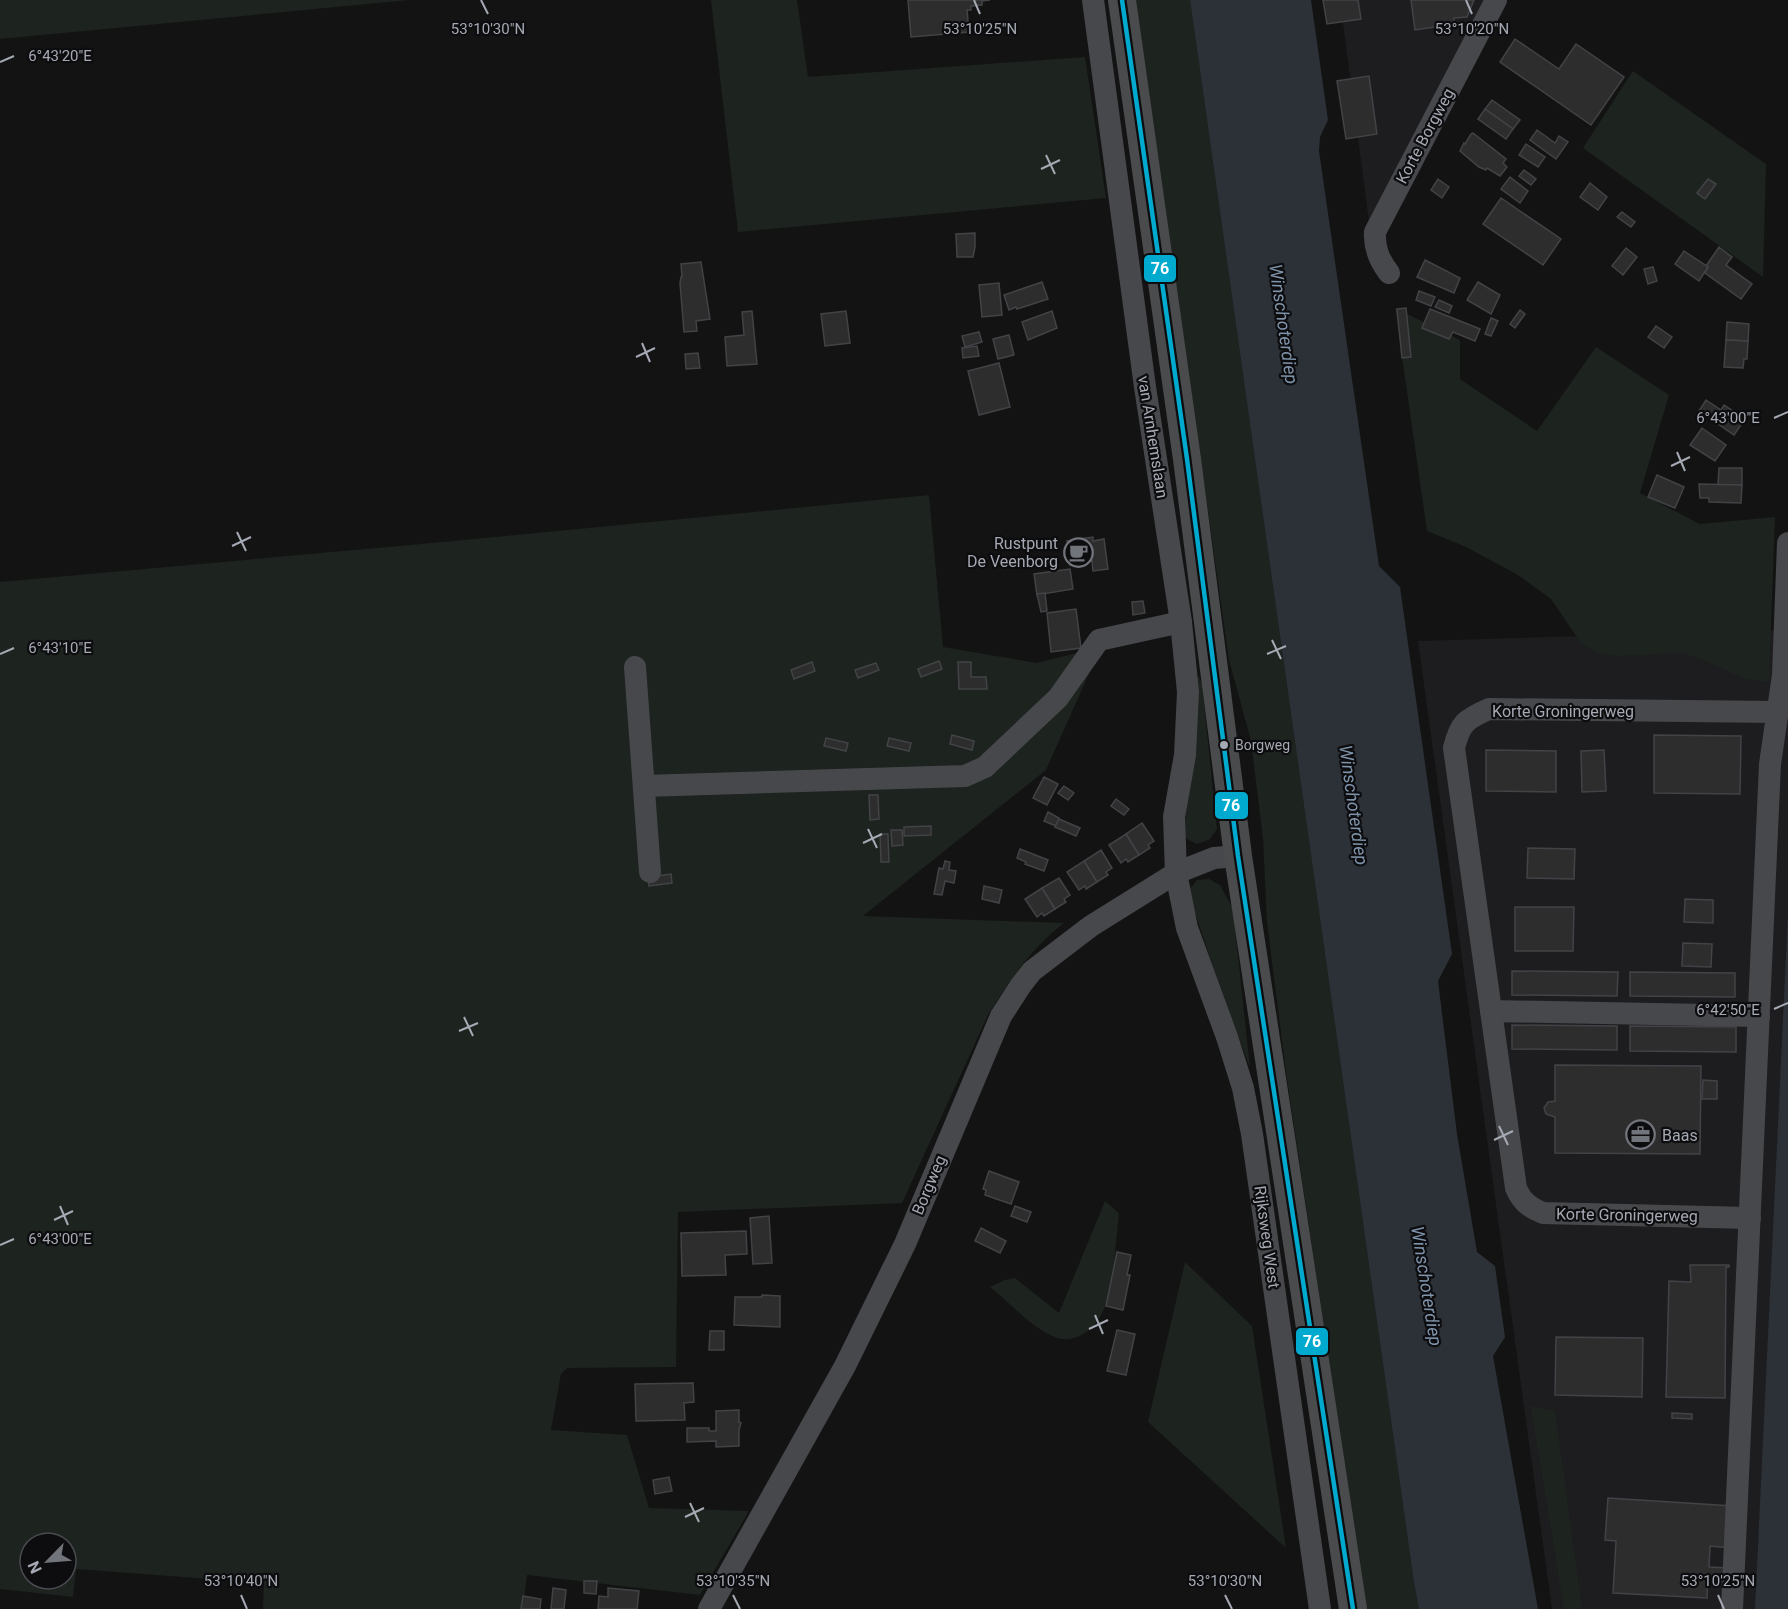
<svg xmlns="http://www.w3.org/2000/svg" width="1788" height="1609" viewBox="0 0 1788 1609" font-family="Roboto,sans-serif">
	<rect width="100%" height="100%" fill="#131313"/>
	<g fill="#1d1d1f">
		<path d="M1340 0H1491L1371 237Z"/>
		<path d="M1788 630V1609H1552L1418 641Z"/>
	</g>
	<g fill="#1d231e" fill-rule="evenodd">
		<path d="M0 0H410L0 39Z"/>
		<path d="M711 0H797L808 77 1085 57 1106 198 738 232Z"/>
		<path d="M1136 0H1190L1414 1583 1419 1609H1366L1286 1072 1267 922 1263 838 1251 741 1229 660Z"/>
		<path d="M1633 71 1766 164 1763 277 1583 148Z"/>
		<path d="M1395 308 1460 340V379L1537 431 1596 347 1669 395 1640 493 1700 524 1775 517 1769 682 1746 679 1698 658 1682 653 1616 656 1597 653 1581 643 1551 599 1518 575 1466 547 1427 531Z"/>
		<path d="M929 495 943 647 1037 663 1101 647 1046 770 863 916 1064 923C1032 947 1009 981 988 1015L902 1203 678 1212 676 1367 567 1368 561 1374 551 1430 627 1435 649 1508 749 1511 700 1595 527 1575 523 1609H263L264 1583 76 1569 73 1597 0 1589V582L443 542ZM30 1543H66V1579H30Z"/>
		<path d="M1198 675 1202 684 1217 829 1210 839 1197 844 1185 838V825Z"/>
		<path d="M1209 879 1220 885 1233 909 1250 1068 1212 964 1188 891 1197 880Z"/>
		<path d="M1105 1201 1119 1213C1116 1242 1114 1273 1107 1301 1101 1324 1077 1348 1052 1336 1029 1325 1010 1303 990 1287L1005 1280 1015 1278 1059 1313Z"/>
		<path d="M1185 1262 1252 1326 1286 1548 1148 1422Z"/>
		<path d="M1531 1406 1555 1411 1582 1609H1564Z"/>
	</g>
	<g fill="#2b3137">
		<path d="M1190 0H1311L1328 120 1320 137 1319 151 1379 566 1400 587 1452 954 1438 981 1457 1134 1477 1252 1495 1266 1505 1337 1493 1356 1538 1609H1419L1414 1583Z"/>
		<path d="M1788 913V1609H1755Z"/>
	</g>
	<g fill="#2d2d2e" stroke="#424346" stroke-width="1.5">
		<path d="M908 0H990L982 1V5L971 6V10H967L969 32 911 37Z"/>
		<path d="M1323 0H1358L1361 19 1327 24Z"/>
		<path d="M1411 0H1474L1467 17 1454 18V24L1415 30Z"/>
		<path d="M1515 39 1559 69 1576 44 1624 77 1591 125 1500 62Z"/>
		<path d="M1369 76 1377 134 1346 139 1337 81Z"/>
		<path d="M1492 100 1520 120 1513 129 1485 109Z"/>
		<path d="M1485 109 1513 129 1506 139 1478 119Z"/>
		<path d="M1537 130 1555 143 1559 136 1568 142 1556 159 1530 140Z"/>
		<path d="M1473 133 1506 159 1503 163 1507 167 1500 176 1487 168 1486 170 1479 167 1460 151 1464 143 1465 144 1471 134Z"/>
		<path d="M1526 144 1545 157 1538 167 1519 155Z"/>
		<path d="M1524 170 1536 179 1531 185 1519 176Z"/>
		<path d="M1510 177 1528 191 1520 203 1501 189Z"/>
		<path d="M1438 179 1449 187 1442 198 1431 190Z"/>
		<path d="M1708 179 1716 184 1705 199 1697 193Z"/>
		<path d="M1590 183 1607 197 1598 210 1580 197Z"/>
		<path d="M1501 198 1561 239 1543 265 1483 224Z"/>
		<path d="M1622 212 1635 222 1631 227 1617 217Z"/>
		<path d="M975 233V247L973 257H957L956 234Z"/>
		<path d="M1719 247 1732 257 1726 265 1752 284 1741 299 1705 273 1708 267 1706 266Z"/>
		<path d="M1626 248 1637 257 1623 275 1612 266Z"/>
		<path d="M1684 251 1708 267 1699 281 1675 264Z"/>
		<path d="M1425 260 1460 278 1454 293 1417 277Z"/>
		<path d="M701 262 710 319 696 321 697 331 684 332 680 283 681 277H682L681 264Z"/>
		<path d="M1653 267 1657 281 1648 284 1644 269Z"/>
		<path d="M1042 282 1048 299 1017 309 1016 307 1009 310 1004 295Z"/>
		<path d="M1478 282 1500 295 1491 314 1467 300Z"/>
		<path d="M999 283 1002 315 982 317 979 285Z"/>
		<path d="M1419 291 1435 297 1431 306 1416 300Z"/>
		<path d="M1439 300 1452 306 1449 313 1435 307Z"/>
		<path d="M1406 308 1411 357 1402 358 1397 309Z"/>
		<path d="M1430 309 1480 329 1475 341 1453 332 1449 339 1422 328Z"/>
		<path d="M1520 310 1525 314 1515 328 1510 324Z"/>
		<path d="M752 311 757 364 727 366 725 337 744 335 742 312Z"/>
		<path d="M846 311 850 343 825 346 821 314Z"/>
		<path d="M1052 311 1057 328 1028 340 1022 322Z"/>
		<path d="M1491 318 1498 321 1491 336 1485 334Z"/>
		<path d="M1727 322 1749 324 1748 341 1726 340Z"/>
		<path d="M1656 326 1672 337 1664 348 1648 337Z"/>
		<path d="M979 332 982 342 965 347 962 336Z"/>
		<path d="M1009 335 1014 355 998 359 993 339Z"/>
		<path d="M1726 340 1748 341 1747 359H1744L1743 368 1724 367Z"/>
		<path d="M977 346 979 356 963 358 962 348Z"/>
		<path d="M698 353 700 368 686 369 685 354Z"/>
		<path d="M999 363 1010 407 979 415 968 371Z"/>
		<path d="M1706 400 1721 410 1724 405 1745 419 1734 435 1699 411Z"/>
		<path d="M1702 428 1726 445 1715 461 1690 445Z"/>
		<path d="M1719 468H1742V485H1718Z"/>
		<path d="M1657 475 1684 487 1675 508 1648 497Z"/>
		<path d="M1699 484 1742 485 1741 503 1709 502V498H1700Z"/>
		<path d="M1093 537V541L1104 539 1108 569 1093 571 1092 561 1070 565 1067 541Z"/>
		<path d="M1070 569 1073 589 1037 595 1034 574Z"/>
		<path d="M1045 593 1047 611 1041 612 1037 594Z"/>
		<path d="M1143 601 1145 613 1133 615 1132 602Z"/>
		<path d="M1076 609 1081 648 1051 652 1047 613Z"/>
		<path d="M939 661 942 669 921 677 918 669Z"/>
		<path d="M812 662 815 671 794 679 791 670Z"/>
		<path d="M958 662H971V677H986L987 689H959Z"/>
		<path d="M876 663 879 670 858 678 855 670Z"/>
		<path d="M952 735 974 741 972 750 950 744Z"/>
		<path d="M1654 735 1741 736 1740 794 1654 793Z"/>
		<path d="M826 738 848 743 846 751 824 746Z"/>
		<path d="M889 738 911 743 909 751 887 746Z"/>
		<path d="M1486 750 1556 751V792L1486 791Z"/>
		<path d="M1604 750 1606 791 1582 792 1581 751Z"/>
		<path d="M1044 777 1058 784 1047 805 1033 798Z"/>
		<path d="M1064 786 1074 793 1068 800 1058 793Z"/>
		<path d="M869 795H878L879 819 870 820Z"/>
		<path d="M1116 799 1129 809 1124 815 1111 806Z"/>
		<path d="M1048 812 1059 818 1056 826 1044 821Z"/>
		<path d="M1059 819 1080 828 1076 836 1055 827Z"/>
		<path d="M1142 823 1154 841 1148 845 1150 848 1139 855 1126 834Z"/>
		<path d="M931 826V835L904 836V827Z"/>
		<path d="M891 830H902L903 845 892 846Z"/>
		<path d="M880 834H888L889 862H881Z"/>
		<path d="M1126 834 1139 855 1128 862 1126 859 1121 863 1109 845Z"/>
		<path d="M1528 848 1575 849 1574 879 1527 878Z"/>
		<path d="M1020 849 1048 860 1044 871 1025 864 1026 862 1017 858Z"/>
		<path d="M1101 850 1112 868 1106 872 1108 875 1097 882 1084 861Z"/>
		<path d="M945 861 950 862 949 870 956 871 954 883 945 881 942 895 934 894 939 868 943 869Z"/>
		<path d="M1084 861 1097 882 1086 889 1085 886 1079 890 1067 872Z"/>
		<path d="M671 874 672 883 649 886 648 877Z"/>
		<path d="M1059 878 1070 895 1064 899 1066 902 1055 909 1042 888Z"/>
		<path d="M984 886 1002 890 999 903 982 899Z"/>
		<path d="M1042 888 1055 909 1044 916 1042 913 1037 917 1025 899Z"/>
		<path d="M1685 899 1713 900V923L1684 922Z"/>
		<path d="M1515 907H1574L1573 951H1515Z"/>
		<path d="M1683 943 1712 944 1711 967 1682 966Z"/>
		<path d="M1512 971 1618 972 1617 996 1512 995Z"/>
		<path d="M1630 972 1735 973V997L1630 996Z"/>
		<path d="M1512 1025 1617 1026V1050L1512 1049Z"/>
		<path d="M1630 1026 1736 1027V1052L1630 1051Z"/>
		<path d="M1555 1065 1701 1066 1700 1154 1555 1153V1117L1546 1114 1544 1108 1548 1102 1555 1101Z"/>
		<path d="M1703 1080 1717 1081V1099H1702Z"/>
		<path d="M989 1171 1019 1182 1011 1204 985 1195 986 1190 983 1189Z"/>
		<path d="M1015 1206 1031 1212 1027 1222 1011 1216Z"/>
		<path d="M769 1216 772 1263 753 1264 750 1218Z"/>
		<path d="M981 1228 1006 1241 1000 1253 975 1241Z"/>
		<path d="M746 1231 747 1254 725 1255 726 1275 682 1276 681 1233Z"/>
		<path d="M1117 1252 1131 1255 1127 1275H1130L1123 1310 1106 1306Z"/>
		<path d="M1690 1265H1729V1267H1726L1725 1398 1666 1397 1669 1281 1691 1282Z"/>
		<path d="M762 1295 780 1296V1327L734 1325 735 1297H762Z"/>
		<path d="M1117 1330 1135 1334 1126 1375 1107 1371Z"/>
		<path d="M710 1331H724V1350H709Z"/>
		<path d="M1556 1337 1643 1338 1642 1397 1555 1395Z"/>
		<path d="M693 1383 694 1402 684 1403 685 1420 636 1421 635 1384Z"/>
		<path d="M739 1410V1422L741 1423 739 1430V1446L716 1447V1441L687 1442V1428H709V1431H716V1411Z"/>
		<path d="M1672 1413 1692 1414V1419L1672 1418Z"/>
		<path d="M669 1477 672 1491 655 1494 653 1480Z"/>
		<path d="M1608 1498 1733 1506 1730 1548 1710 1546 1709 1567 1730 1568 1729 1585 1712 1584V1576L1708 1575 1707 1598 1613 1593 1616 1541 1605 1540Z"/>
		<path d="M584 1581H597L596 1594 584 1593Z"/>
		<path d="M553 1588 566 1590 564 1609H551Z"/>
		<path d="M608 1588 639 1591 637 1609H598L599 1596 608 1597Z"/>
		<path d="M523 1596 541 1599 540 1609H521Z"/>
	</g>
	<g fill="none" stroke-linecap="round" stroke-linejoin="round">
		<g stroke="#47484c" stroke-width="22">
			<path d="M1093 0 1145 387 1181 622 1188 692 1185 755 1174 817 1176 873 1187 928 1227 1037 1243 1088 1252 1134 1320 1609"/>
			<path d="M1389 273C1379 260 1374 248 1375 232L1496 0"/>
			<path d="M635 667 650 872"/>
			<path d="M644 786 965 776 985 767 1058 698 1099 640 1181 622"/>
			<path d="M1491 1011 1759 1016"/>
			<path d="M1750 1218 1543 1213C1529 1207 1522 1202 1516 1188L1454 748C1460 723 1466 719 1489 709L1778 712"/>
			<path d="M709 1609 845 1366 905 1244 1001 1016 1021 985 1032 971 1091 926 1176 873 1214 858 1238 856"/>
			<path d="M1732 1609 1770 764 1783 675 1788 543"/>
		</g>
		<path stroke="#4a4b4d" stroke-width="28" d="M1122 0 1187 459 1238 856 1353 1609"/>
		<defs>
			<path id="bus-1" d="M1122 0 1187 459 1238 856 1353 1609"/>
		</defs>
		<use href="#bus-1" stroke="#0d0d0f" stroke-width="9"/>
		<use href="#bus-1" stroke="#00a9ce" stroke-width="4.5"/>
	</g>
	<path fill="none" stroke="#a5a9b3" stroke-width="2" d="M481 0 488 14M974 0 980 14M1466 0 1472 14M0 62 14 56M1046 155 1055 174M1041 169 1060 160M642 343 650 362M636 357 655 348M1774 418 1788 412M1677 452 1685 471M1671 466 1690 457M237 532 246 551M232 546 251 537M1272 640 1281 659M0 654 14 648M1267 654 1286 646M868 829 877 848M863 843 882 834M1774 1009 1788 1003M464 1017 473 1036M459 1031 478 1023M1499 1126 1508 1145M1494 1140 1513 1131M60 1206 68 1225M54 1220 73 1211M0 1245 14 1239M1095 1315 1103 1334M1089 1329 1108 1320M690 1503 699 1522M685 1517 704 1508M241 1595 247 1609M733 1595 740 1609M1225 1595 1232 1609M1718 1595 1724 1609"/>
	<defs>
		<symbol id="cafe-ring" viewBox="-11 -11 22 22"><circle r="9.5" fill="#0d0d0f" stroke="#72747b" stroke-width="1.5"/><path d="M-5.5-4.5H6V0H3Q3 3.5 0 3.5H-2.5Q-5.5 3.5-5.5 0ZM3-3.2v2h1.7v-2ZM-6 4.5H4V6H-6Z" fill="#72747b"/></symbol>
		<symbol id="office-ring" viewBox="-11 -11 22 22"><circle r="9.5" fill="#0d0d0f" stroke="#72747b" stroke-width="1.5"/><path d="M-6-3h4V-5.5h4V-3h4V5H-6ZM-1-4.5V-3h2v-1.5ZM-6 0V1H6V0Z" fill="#72747b"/></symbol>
	</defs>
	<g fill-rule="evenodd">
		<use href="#cafe-ring" x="1062" y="536" width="33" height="33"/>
		<use href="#office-ring" x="1624" y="1118" width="33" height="33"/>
	</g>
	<circle fill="#a5a9b3" stroke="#0d0d0f" stroke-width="2" cx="1224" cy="745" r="5"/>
	<g text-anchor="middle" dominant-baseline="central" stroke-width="4.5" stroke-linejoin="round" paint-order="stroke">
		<g font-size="14" fill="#a5a9b3" stroke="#0d0d0f" text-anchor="start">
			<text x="1235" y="745">Borgweg</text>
		</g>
		<g font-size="16" fill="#a5a9b3" stroke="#0d0d0f">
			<text transform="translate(1425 136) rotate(-62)">Korte Borgweg</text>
			<text transform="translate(1153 437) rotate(81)">van Arnhemslaan</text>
			<text x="1563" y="711">Korte Groningerweg</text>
			<text transform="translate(929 1185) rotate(-67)">Borgweg</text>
			<text transform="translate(1627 1215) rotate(1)">Korte Groningerweg</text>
			<text transform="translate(1267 1237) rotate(82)">Rijksweg West</text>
		</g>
		<g font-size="16" fill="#a5a9b3" stroke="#0d0d0f" text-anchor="end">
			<text x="1058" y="543">Rustpunt<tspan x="1058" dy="18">De Veenborg</tspan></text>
			<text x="1662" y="1135" text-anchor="start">Baas</text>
		</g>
		<g font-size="18" font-style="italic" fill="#7f94ab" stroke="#0d0d0f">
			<text transform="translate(1284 324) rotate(82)">Winschoterdiep</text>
			<text transform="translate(1354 805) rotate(82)">Winschoterdiep</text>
			<text transform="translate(1427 1286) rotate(81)">Winschoterdiep</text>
		</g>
	</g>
	<g font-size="15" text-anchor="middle" fill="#a5a9b3" stroke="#0d0d0f" stroke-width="4.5" stroke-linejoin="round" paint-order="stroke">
		<text x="488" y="34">53°10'30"N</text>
		<text x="980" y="34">53°10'25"N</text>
		<text x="1472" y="34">53°10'20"N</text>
		<text x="60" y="61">6°43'20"E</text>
		<text x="1728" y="423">6°43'00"E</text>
		<text x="60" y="653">6°43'10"E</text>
		<text x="1728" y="1015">6°42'50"E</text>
		<text x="60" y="1244">6°43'00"E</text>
		<text x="241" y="1586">53°10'40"N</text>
		<text x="733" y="1586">53°10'35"N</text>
		<text x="1225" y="1586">53°10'30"N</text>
		<text x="1718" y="1586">53°10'25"N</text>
	</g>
	<g stroke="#0d0d0f" stroke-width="2">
		<rect x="1143" y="254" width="34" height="29" rx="6" fill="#00a9ce"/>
		<rect x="1214" y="791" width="35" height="29" rx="6" fill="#00a9ce"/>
		<rect x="1295" y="1327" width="34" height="29" rx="6" fill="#00a9ce"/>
	</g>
	<g font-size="16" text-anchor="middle" font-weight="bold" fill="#fff">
		<text x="1160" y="274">76</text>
		<text x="1231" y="811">76</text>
		<text x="1312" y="1347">76</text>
	</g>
	<g transform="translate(48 1561) rotate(245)"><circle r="28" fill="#0d0d0f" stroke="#4a4b51" stroke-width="1.5"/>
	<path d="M0-4.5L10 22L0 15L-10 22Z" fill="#72747b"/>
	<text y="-9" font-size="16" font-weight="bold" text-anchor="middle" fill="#a5a9b3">N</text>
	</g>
</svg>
